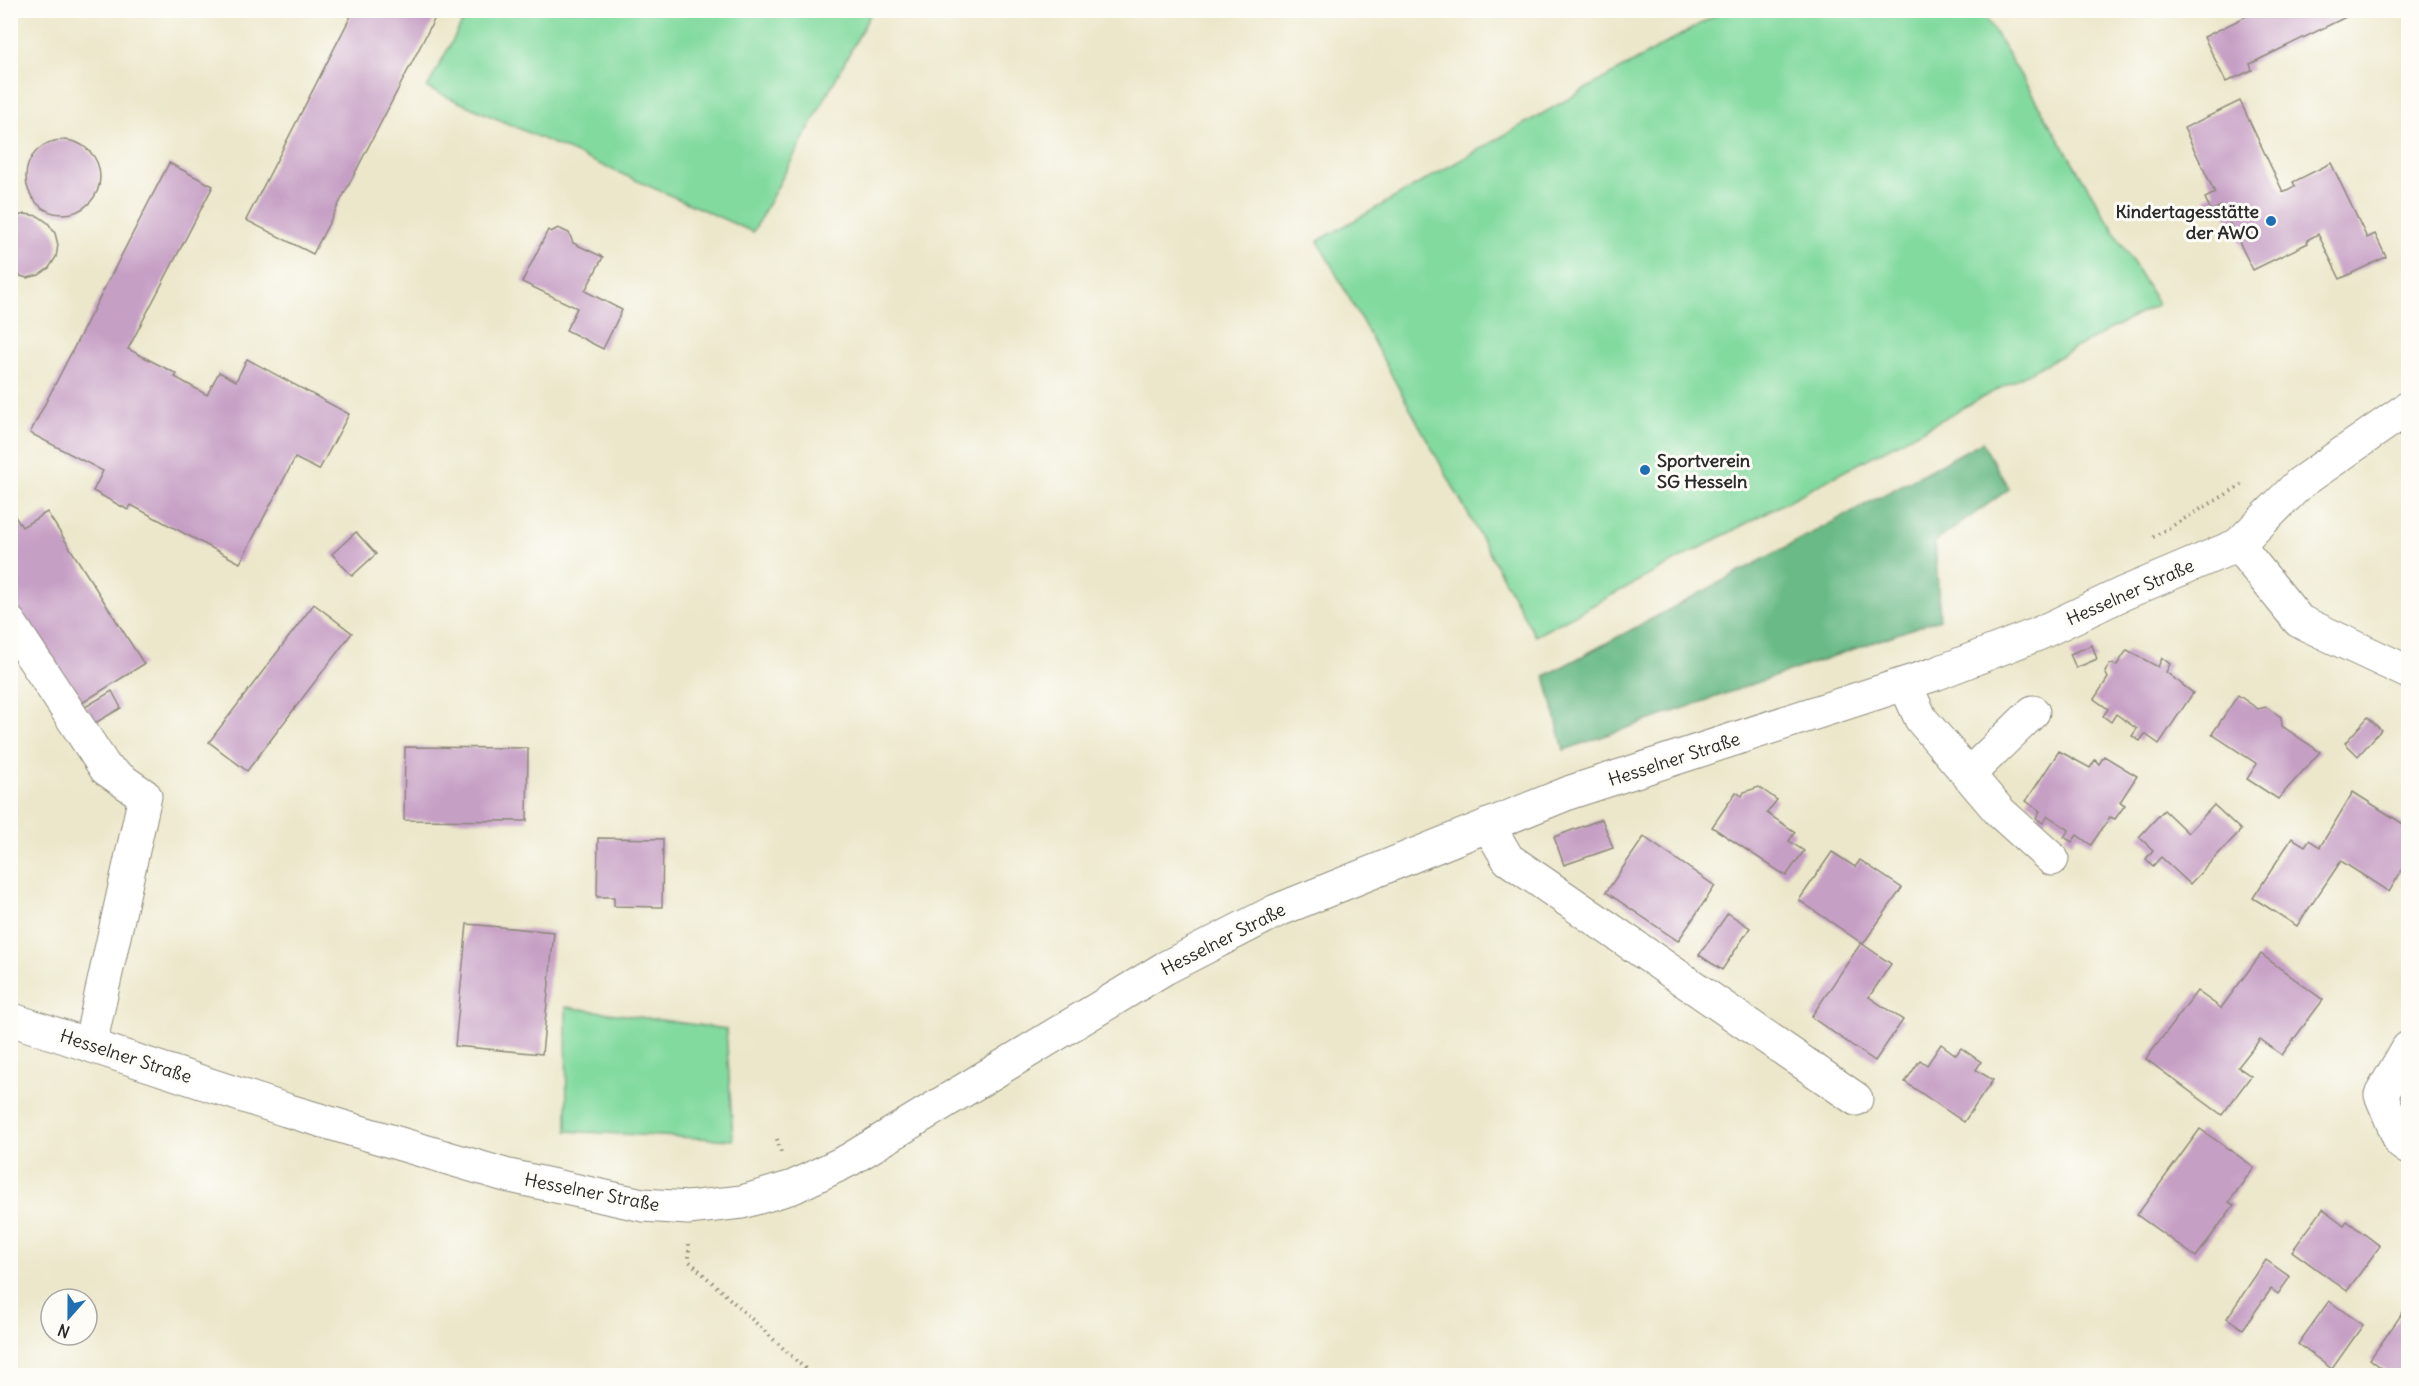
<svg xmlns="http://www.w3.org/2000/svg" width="2419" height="1386" viewBox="0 0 2419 1386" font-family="Delius,sans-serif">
	<rect width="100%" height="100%" fill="#fdfcf7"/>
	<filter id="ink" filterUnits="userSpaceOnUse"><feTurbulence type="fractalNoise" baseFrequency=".0167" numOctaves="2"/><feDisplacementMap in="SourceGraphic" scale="12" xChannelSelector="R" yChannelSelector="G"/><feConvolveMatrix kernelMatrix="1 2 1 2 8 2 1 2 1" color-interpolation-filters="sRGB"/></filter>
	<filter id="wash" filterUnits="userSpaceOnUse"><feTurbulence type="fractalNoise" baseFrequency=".008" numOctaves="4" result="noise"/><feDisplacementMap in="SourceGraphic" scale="24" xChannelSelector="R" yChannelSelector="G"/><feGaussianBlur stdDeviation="1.35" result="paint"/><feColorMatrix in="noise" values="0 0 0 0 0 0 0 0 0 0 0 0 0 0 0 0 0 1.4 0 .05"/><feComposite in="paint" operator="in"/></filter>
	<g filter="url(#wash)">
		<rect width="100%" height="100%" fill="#ece7ca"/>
		<g fill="#82da9f" stroke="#568265" stroke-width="1.5">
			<path d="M469 10H872V11L753 232 427 88Z"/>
			<path d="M1723 11H1982L2158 304 1535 636 1318 241Z"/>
			<path d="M566 1007 726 1029 733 1140 567 1131Z"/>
		</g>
		<path fill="#69ba86" stroke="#4a7258" stroke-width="1.5" d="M1982 442 2009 489 1935 542 1940 619 1564 750 1545 676Z"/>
		<g id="blocks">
			<g fill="#c69fc5">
				<path d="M354 10H439L313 254 246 220Z"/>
				<path d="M2259 10H2360L2250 64 2252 70 2226 82 2204 37Z"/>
				<path d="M2240 101 2283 192 2295 186 2293 182 2331 163 2367 238 2375 234 2386 257 2340 279 2318 234 2307 240 2308 243 2253 270 2221 206 2211 211 2205 198 2215 193 2184 128Z"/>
				<circle cx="63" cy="177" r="37"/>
				<path d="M169 163 213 186 128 349 177 374 175 377 207 395 219 372 236 381 247 359 349 414 319 470 295 458 240 563 131 505 128 510 93 491 103 471 30 433Z"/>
				<path d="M25 214 38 216 48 223 55 233 58 245 56 257 49 268 39 275 27 278 10 273V218Z"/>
				<path d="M558 228 569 233 573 243 603 257 585 291 622 310 603 349 566 330 577 308 522 282 548 230 551 232Z"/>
				<path d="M10 509 22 527 47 512 144 664 79 705 10 597Z"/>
				<path d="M356 532 376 554 352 576 332 554Z"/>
				<path d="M314 604 352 633 247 771 209 742Z"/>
				<path d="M2092 645 2097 659 2076 668 2070 654Z"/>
				<path d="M2127 650 2158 667 2162 658 2170 664 2166 672 2193 693 2159 744 2145 734 2140 741 2132 736 2137 729 2116 714 2111 722 2103 716 2108 709 2094 699 2108 678 2105 672 2110 664 2117 665Z"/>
				<path d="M112 691 121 708 95 723 85 707Z"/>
				<path d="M2238 695 2258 709 2266 707 2281 717 2282 726 2320 752 2278 799 2247 779 2257 764 2212 734Z"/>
				<path d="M2368 717 2381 730 2358 756 2345 743Z"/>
				<path d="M405 747 528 748 527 821 404 820Z"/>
				<path d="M2059 751 2090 768 2095 760 2099 764 2104 756 2137 776 2120 802 2125 805 2115 819 2110 817 2091 845 2077 835 2072 842 2064 837 2069 830 2048 816 2043 823 2036 818 2040 811 2026 801Z"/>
				<path d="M1759 787 1777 800 1767 813 1795 832 1789 841 1804 851 1786 876 1712 827 1736 792 1742 796 1744 792Z"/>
				<path d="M2353 792 2408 827V860L2389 892 2341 861 2297 926 2253 898 2292 838 2305 846 2309 840 2320 847Z"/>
				<path d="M2214 805 2241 830 2190 884 2161 857 2153 866 2146 859 2153 850 2139 837 2164 810 2188 833Z"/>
				<path d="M1602 819 1613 848 1564 865 1554 837Z"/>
				<path d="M1644 837 1715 886 1678 941 1606 892Z"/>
				<path d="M598 838 663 839 662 907 614 906V897H597Z"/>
				<path d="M1832 852 1855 867 1860 860 1902 888 1863 944 1799 900Z"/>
				<path d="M1728 913 1750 928 1722 970 1699 955Z"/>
				<path d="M467 924 554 932 542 1054 455 1046Z"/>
				<path d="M1861 943 1891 964 1869 997 1903 1020 1875 1061 1811 1017Z"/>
				<path d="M2261 954 2323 1000 2282 1055 2260 1039 2238 1067 2251 1076 2222 1115 2146 1059 2197 991 2221 1008Z"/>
				<path d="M1941 1044 1956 1055 1961 1048 1981 1062 1976 1070 1993 1080 1964 1122 1905 1082 1920 1060 1927 1065Z"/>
				<path d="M2200 1129 2254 1167 2229 1202 2234 1205 2196 1257 2137 1215Z"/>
				<path d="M2323 1209 2344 1225 2347 1221 2380 1246 2347 1291 2292 1251Z"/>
				<path d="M2266 1260 2290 1277 2278 1294 2271 1289 2243 1329 2227 1318Z"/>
				<path d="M2329 1301 2363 1325 2332 1369 2298 1344Z"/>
				<path d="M2408 1305V1376H2392L2370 1359Z"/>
			</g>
		</g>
	</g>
	<g filter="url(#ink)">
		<use href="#blocks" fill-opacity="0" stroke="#8c897a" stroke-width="1.5"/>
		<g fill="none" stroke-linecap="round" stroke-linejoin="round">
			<defs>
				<g id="minor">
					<path d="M2238 545 2299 621 2408 672"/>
					<path d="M10 623 106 769 145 796 90 1045"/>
					<path d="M1905 684 1921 719 2000 812 2052 859"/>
					<path d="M1969 774 2033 712"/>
					<path d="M1488 825 1508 859 1856 1099"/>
					<path d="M10 1019 286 1110 505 1175 643 1205 688 1208 742 1202 793 1187 849 1160 1165 968 1276 911 1571 792 1935 674 2038 634 2122 594 2238 545 2300 483 2408 408"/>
					<path d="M2408 1048 2381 1095 2401 1143 2408 1148"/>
				</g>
			</defs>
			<use href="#minor" stroke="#8c897a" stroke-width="35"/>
			<g stroke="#8c897a" stroke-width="4" stroke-dasharray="1.5 4.5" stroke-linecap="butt">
				<path d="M2153 537 2242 485"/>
				<path d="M777 1139 781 1152"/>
				<path d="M689 1244V1261L813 1376"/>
			</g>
			<use href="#minor" stroke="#fff" stroke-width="33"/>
		</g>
	</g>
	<g fill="#1f6fb2" stroke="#fdfcf7" stroke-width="2">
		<circle cx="2271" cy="221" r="6"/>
		<circle cx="1645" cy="470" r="6"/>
	</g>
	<g text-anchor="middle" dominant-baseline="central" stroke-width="6" stroke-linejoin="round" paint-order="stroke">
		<g font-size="18" font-weight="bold" fill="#2b2b2b" stroke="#fdfcf7" text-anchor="end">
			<text x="2259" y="211">Kindertagesstätte<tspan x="2259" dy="21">der AWO</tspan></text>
			<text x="1657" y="460" text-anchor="start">Sportverein<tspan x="1657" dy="21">SG Hesseln</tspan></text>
		</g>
		<g font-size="18" fill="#2b2b2b" stroke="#fdfcf7">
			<text transform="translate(2130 592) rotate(-24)">Hesselner Straße</text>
			<text transform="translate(1674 759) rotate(-18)">Hesselner Straße</text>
			<text transform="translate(1223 939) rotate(-27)">Hesselner Straße</text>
			<text transform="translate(126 1056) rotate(18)">Hesselner Straße</text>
			<text transform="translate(592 1192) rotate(11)">Hesselner Straße</text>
		</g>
	</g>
	<rect width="2419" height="1386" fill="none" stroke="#fdfcf7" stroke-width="36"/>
	<g transform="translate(69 1317) rotate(201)"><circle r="28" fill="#fdfcf7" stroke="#a9a8a5" stroke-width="1.5"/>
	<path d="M0-4.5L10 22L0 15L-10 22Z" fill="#1f6fb2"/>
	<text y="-9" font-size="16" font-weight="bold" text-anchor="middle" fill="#2b2b2b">N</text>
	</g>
</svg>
